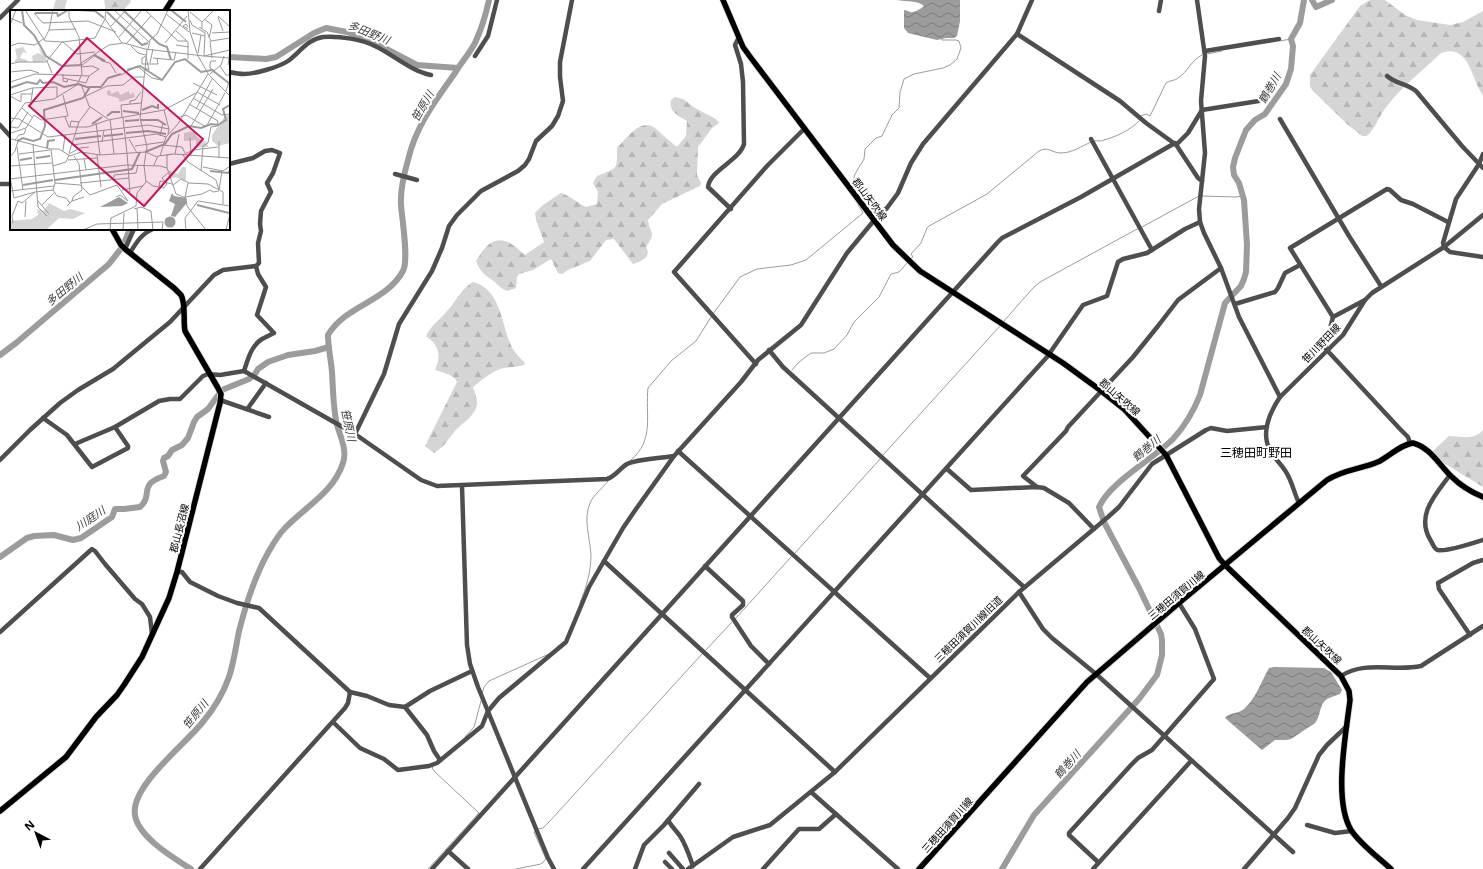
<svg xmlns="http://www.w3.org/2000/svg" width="1483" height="869" viewBox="0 0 1483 869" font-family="'Open Sans','Noto Sans JP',sans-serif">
	<defs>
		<pattern id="forest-firs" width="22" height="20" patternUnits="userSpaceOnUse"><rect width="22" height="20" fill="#d5d5d5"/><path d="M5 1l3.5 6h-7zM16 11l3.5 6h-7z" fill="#b5b5b5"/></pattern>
		<pattern id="water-waves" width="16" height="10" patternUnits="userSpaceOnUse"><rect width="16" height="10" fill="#9c9c9c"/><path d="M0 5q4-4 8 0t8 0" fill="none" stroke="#7d7d7d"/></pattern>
	</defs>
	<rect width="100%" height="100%" fill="#fff"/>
	<g fill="url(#forest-firs)">
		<path d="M56 0H67L64 11H53L55 2Z"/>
		<path d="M104 0H130L131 2 122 11H106Z"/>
		<path d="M1370 0H1385L1405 15 1417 20 1450 25 1463 22 1483 11V95C1471 80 1470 43 1441 53 1422 71 1400 88 1384 110 1378 119 1375 128 1367 136H1362L1347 124 1312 90 1310 86V75L1360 6Z"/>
		<path d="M675 97 683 99 695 108 716 119 719 123 712 128 698 147 697 175 701 183 700 186 662 204 648 220 649 226 652 233 651 239 646 247C652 257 642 261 633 264L614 239 606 240 590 261 568 270 562 274 558 273 551 259 533 270 519 274 517 277 516 288 507 291C502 289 500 287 496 283 486 275 481 274 476 261 485 246 495 233 513 245 518 248 520 252 525 255L544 242 536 220 535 213 543 205 561 193C571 196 577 203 586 207L597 204 598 192 593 183 597 176C618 167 617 171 617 148 626 139 641 117 655 128 662 134 669 141 677 147L686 136 687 121C679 116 668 112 671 100Z"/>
		<path d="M473 282C500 289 501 321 510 343 513 351 519 357 525 363L524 365C518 367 511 367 504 368 493 370 482 380 473 387 474 392 478 399 477 405 475 415 464 422 457 429 449 437 445 447 434 453L425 446 457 382C454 374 443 373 435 370 439 361 441 351 433 342 431 340 428 338 426 336 431 325 441 319 448 310 457 300 461 289 473 282Z"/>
		<path d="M1483 430V487L1442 462 1433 451 1449 436C1461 436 1474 441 1483 430Z"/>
	</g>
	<g fill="url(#water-waves)">
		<path d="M897 0H960V21L957 36 954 38H946L937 40 908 33 904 28V10C906 10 908 11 910 12 914 13 922 8 924 6 917 0 906 2 897 0Z"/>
		<path d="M1274 667 1324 668 1331 672 1342 690 1340 694C1335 696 1331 697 1327 699 1319 704 1321 716 1315 723L1291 739 1286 740H1275L1262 750 1225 718C1230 712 1238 714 1244 709 1256 698 1261 682 1269 668Z"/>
	</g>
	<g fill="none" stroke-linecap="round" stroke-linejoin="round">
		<g stroke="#9c9c9c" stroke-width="1">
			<path d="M1280 41 1291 39"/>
			<path d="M1207 54 1222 51"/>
			<path d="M1141 116 1146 114 1150 116 1166 83C1170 80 1175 81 1178 78 1188 72 1191 60 1202 55"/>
			<path d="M1094 141C1098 140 1100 142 1104 140 1115 137 1131 130 1139 121"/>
			<path d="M852 186 855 174 864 159 865 149 876 138 882 136 892 115 899 108 900 92 904 79 914 74 943 68 950 65 957 59 961 48 959 41 956 40H942L941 37"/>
			<path d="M1202 196 1236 197 1242 196"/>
			<path d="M1142 227 1199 196"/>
			<path d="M910 259 913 257 911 254 921 243 927 228 929 226 987 194 1039 151C1048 146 1052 153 1061 153 1072 153 1082 146 1091 142"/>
			<path d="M713 314 740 277 757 269 791 265 806 260 863 213 851 193"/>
			<path d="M1003 322 1034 287 1040 282 1139 228"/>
			<path d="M792 370 799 362 811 353H824L834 349 847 335 854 322 879 297 891 274 899 272 908 262"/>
			<path d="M883 455 1000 326"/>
			<path d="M631 460C655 440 645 414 648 388L671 361 696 341 711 317"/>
			<path d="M795 553 881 458"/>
			<path d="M580 603C586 588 591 572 591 555 590 538 583 519 590 503 594 494 602 489 608 481"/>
			<path d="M736 618 791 557"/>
			<path d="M706 650 732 622"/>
			<path d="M482 694 484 687 489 681 549 654"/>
			<path d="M465 737 474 727 481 701"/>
			<path d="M538 829 543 828 549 822 702 654"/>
			<path d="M428 869 479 813 435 772 432 768 433 767"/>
			<path d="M516 869 541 864 546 859 534 832 536 831"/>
		</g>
		<g stroke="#9c9c9c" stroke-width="6">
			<path d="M1312 0 1316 7 1332 0"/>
			<path d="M229 57 266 59 276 57 314 33 326 28 347 32 373 42 417 65 458 68"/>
			<path d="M0 355 16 343 109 264 123 246 130 229"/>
			<path d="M0 557 27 538 34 536 54 535 73 540 81 538 112 517 115 509H124L140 507C154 495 137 485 164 476L166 472 163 461 164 458 168 456 172 450 182 445 188 438 194 422 197 417 208 409 222 390 249 379 255 374 258 369 268 362 288 355 315 351 329 347"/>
			<path d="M191 869C174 858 138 837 135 815 130 787 185 744 202 723 213 710 223 694 229 677 234 662 236 646 239 631 246 604 255 575 269 551 273 544 279 534 285 528 306 506 333 493 343 463 348 448 338 433 336 420 333 404 333 388 332 372 331 360 328 347 328 335 346 305 386 302 403 271 409 260 402 219 401 205 400 191 404 174 408 160 416 126 435 101 455 73 461 63 469 54 475 43 481 30 486 14 489 0"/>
			<path d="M1002 869 1034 815 1139 699 1157 675 1162 655V640L1161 634 1139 588 1104 522 1099 507C1110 482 1153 459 1173 439 1184 427 1194 410 1200 395L1225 303 1241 286 1244 279 1246 272 1247 245 1244 200 1239 183 1234 175 1233 167 1235 158 1246 130 1255 120 1265 114 1286 84 1291 69 1293 46 1291 39 1300 23 1304 0"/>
		</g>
		<defs>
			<g id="major">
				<path d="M723 0 743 47 751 58 893 245 920 271 1063 363 1100 390 1124 409 1166 455 1219 558 1225 565 1341 676 1349 691 1350 700C1346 734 1333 800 1351 830 1360 844 1379 858 1391 869"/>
				<path d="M165 11 172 0"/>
				<path d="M0 811 66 757 96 717 117 695 124 685 142 657 169 598 177 572 220 403 221 394 218 388 185 331C183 321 186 303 181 295 179 293 176 290 174 288L125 249 121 245 112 229"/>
				<path d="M919 869 1087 682 1179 603 1327 480C1344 469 1363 469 1380 461 1391 455 1400 445 1413 443 1431 448 1439 465 1452 477 1461 486 1471 492 1483 497"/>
			</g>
		</defs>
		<use href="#major" stroke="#dbdbdb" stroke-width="7"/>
		<g stroke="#4e4e4e" stroke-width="4.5">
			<path d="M1197 0 1205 56 1201 101 1205 153 1199 209 1200 222 1204 233 1221 268 1239 317 1280 397"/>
			<path d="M1159 11 1161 0"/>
			<path d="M0 18 18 0"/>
			<path d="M1017 34 1120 101 1146 123 1175 144"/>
			<path d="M1205 51 1279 39"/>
			<path d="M475 56 488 36 497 0"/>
			<path d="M229 72C234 73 239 74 244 74 255 74 279 67 288 61 300 52 308 39 323 37 340 36 362 39 377 47 395 56 411 71 431 75"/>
			<path d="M1387 76C1396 84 1406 83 1416 91L1462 146 1483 168"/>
			<path d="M1280 119 1349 236 1381 286"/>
			<path d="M0 125 11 137"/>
			<path d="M1091 139 1152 250"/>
			<path d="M1177 144 1188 133 1202 110 1265 100"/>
			<path d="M1483 154 1479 164 1456 199 1443 243 1444 247 1450 252 1483 257"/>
			<path d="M229 164 253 158 265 151 272 150 280 153 273 173 267 183 271 192 261 211 260 224 261 231 258 243 259 263 256 266 258 274 266 287 257 315 274 333C270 335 266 337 262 339 251 346 248 359 244 371"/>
			<path d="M395 174 417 180"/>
			<path d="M0 184H11"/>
			<path d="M731 209 708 187C710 170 739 161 744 144L743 82 741 64 735 45 739 37"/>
			<path d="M125 249 134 229"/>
			<path d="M130 253C136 243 141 234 153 229"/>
			<path d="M1365 300 1333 317 1325 348 1400 429 1408 437 1410 443"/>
			<path d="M1235 304 1275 292 1278 288 1285 273 1300 265"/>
			<path d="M1333 317 1290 248 1387 189 1390 190 1401 200 1413 204 1448 222"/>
			<path d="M769 350 783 367 1024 587"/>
			<path d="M756 364 674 272 767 166 804 129"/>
			<path d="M220 400 269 417"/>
			<path d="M248 408 266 383"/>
			<path d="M43 418 67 435 92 467 128 448V446L115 427"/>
			<path d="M355 434 384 374 399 324 432 271 442 248 449 226 457 215 481 191 518 171 525 165 529 159 536 141 552 126 558 116 563 101 560 77V62L572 0"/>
			<path d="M75 444 115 427 159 401 170 399H180L203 376 208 374 220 375 244 371 355 434 421 480 437 486 607 479C616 476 620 468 627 464 636 459 663 458 674 456"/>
			<path d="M678 451 930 678"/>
			<path d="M0 460 30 430 60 403 78 390 113 369 170 322 214 275 223 270 256 266"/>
			<path d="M947 469 971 490 1037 487 1044 488 1069 503 1094 529"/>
			<path d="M1450 475C1435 495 1415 516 1431 541 1433 544 1434 549 1438 550 1447 552 1473 543 1483 540"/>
			<path d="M462 486 467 645 470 664 478 687 548 858 554 869"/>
			<path d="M1037 487 1023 476 1066 431 1068 427 1133 357 1158 326 1178 300 1221 268"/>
			<path d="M1299 503C1294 493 1292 481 1286 472 1282 465 1275 459 1271 452 1260 434 1270 412 1280 397L1343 335 1365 300 1372 293 1444 247 1483 215"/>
			<path d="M604 561 835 772"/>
			<path d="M705 566 743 601V605L732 615V617L751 646 769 664"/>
			<path d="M177 572H182L190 582 218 596 237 603 259 608 350 692 348 703 345 708 200 869"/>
			<path d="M1019 592 1043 629 1052 638 1096 674 1293 852"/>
			<path d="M0 632 92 549 95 551 105 564 135 599 142 604 150 617 152 634"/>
			<path d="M1470 635 1439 589 1438 583 1473 563 1483 560"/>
			<path d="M1341 676C1365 660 1395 672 1421 666L1483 626"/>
			<path d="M350 692 367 696 389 705 405 707"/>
			<path d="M333 722 360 748 384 759 398 770 429 766 437 763 482 726 488 711 499 698 566 642 589 587 623 528 636 509 674 456 741 382 758 360 801 325 847 253 876 218 887 208 898 193 911 163 923 144 1017 34 1032 0"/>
			<path d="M440 760 434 751 427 735 405 707 430 691 472 671"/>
			<path d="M811 792 898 869"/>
			<path d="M668 820C671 826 676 830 680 836 686 845 689 855 693 866"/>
			<path d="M1307 825 1335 833 1352 831"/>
			<path d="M448 851 468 869"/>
			<path d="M669 853 683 869"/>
			<path d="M665 862 672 869"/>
			<path d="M1098 862 1069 835V833L1131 765 1138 758 1152 750 1214 679 1195 629 1179 603"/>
			<path d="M432 869 997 243 1002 238 1081 197 1175 143 1198 178 1202 181"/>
			<path d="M583 869 1047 357 1083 305 1107 296 1118 262 1123 259 1147 253 1185 229 1200 222"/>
			<path d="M635 869 644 845 664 825 699 784"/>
			<path d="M688 869 733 837 770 825 835 772 1019 592 1108 517 1119 507 1152 464 1206 430 1211 428 1227 431 1267 427"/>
			<path d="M763 869 799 829H819L836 814"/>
			<path d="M1093 869 1191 761"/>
			<path d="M1244 869 1288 818 1295 808 1319 755 1327 745 1347 726"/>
		</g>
		<use href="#major" stroke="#000" stroke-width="5.5"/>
	</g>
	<g text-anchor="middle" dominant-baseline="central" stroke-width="4" stroke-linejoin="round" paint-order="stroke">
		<g font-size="10" fill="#000" stroke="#fff">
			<text transform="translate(870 199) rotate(53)">郡山矢吹線</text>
			<text transform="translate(1321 343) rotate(-46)">笹川野田線</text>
			<text transform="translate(1120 397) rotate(41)">郡山矢吹線</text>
			<text transform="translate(179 528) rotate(-76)">郡山長沼線</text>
			<text transform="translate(1176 595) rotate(-40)">三穂田須賀川線</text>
			<text transform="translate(968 629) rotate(-44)">三穂田須賀川線旧道</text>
			<text transform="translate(1322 645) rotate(43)">郡山矢吹線</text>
			<text transform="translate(947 825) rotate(-48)">三穂田須賀川線</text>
		</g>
		<g font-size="11" font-style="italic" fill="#3d3d3d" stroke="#fff">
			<text transform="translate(369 32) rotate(22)">多田野川</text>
			<text transform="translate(1269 88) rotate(-60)">鶴巻川</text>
			<text transform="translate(422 106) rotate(-60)">笹原川</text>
			<text transform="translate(64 289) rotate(-40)">多田野川</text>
			<text transform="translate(349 425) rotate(78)">笹原川</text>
			<text transform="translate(1146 448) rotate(-40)">鶴巻川</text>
			<text transform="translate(90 518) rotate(-34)">川庭川</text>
			<text transform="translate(195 714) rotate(-51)">笹原川</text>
			<text transform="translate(1067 764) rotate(-48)">鶴巻川</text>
		</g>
		<g font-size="12" fill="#000" stroke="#fff">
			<text x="1256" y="452">三穂田町野田</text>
		</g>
	</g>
	<g transform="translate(10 10)">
		<rect width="220" height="220" fill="#fff"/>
		<path d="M13 37 17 43 13 42 10 48 17 50V52H4L7 48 5 39ZM28 37 35 45 37 51 23 52 22 46 28 43 32 45ZM100 80 101 84 108 81 110 85 119 81 120 85 123 82 125 87 110 92 108 88 97 85V81ZM220 105V133L208 136 202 131V125L215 106ZM184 121 188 128 197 132 198 137 186 138V130L174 131V123ZM172 157H176V171L165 167 161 169 158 160 168 164ZM39 193 54 201 60 199 75 203 63 209 49 208 36 220H1L0 211 22 209 28 205 27 199 34 201Z" fill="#d5d5d5"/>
		<path d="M162 183 164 186 176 188V194L165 207 161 206 165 194 159 191ZM109 187 118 193 112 196 90 197ZM154.5 212a5.5 5.5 0 1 1 11 0a5.5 5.5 0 1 1-11 0Z" fill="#9c9c9c"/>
		<path fill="none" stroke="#9c9c9c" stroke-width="2" d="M12 0 14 15 24 25 36 46 52 56 72 55M68 0 85 1 94 8M113 0 149 34 157 37 161 50M161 0 176 12M97 2 132 35 138 33M25 3H47L48 6 58 0M84 45 95 51M117 60 130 56 152 70 165 52 175 49 191 62 202 60 220 74M0 78 17 72 27 74 30 70 33 73 43 72 54 77 68 74 80 78M132 100 142 96 148 98V94M113 101 129 103M97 106 102 102H110M131 110H148L156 115M115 111 129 110M82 114 92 107M116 123 138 121 156 124M94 126 113 124M65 129 91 126M7 131 13 128 23 131 30 129 35 116 34 100 73 88 80 77H91L98 68 111 64M37 138 38 131 45 130M135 142 155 134 162 124 179 116 191 118 201 114 208 115 216 110 213 99 220 95M26 148 40 146M10 150 22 148M200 161 218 163 220 161M45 170 122 159 130 142M13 175 43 170M187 195 219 203"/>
		<path fill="none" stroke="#999" stroke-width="1" d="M15 0 35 31 53 32 67 44 85 42M59 0V7L69 27 71 54M104 0 139 32M135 0 168 31H177M178 0 180 22 188 46 199 65 220 86M180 2 192 12M24 3 33 13 78 11 106 22M156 4 179 22M208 6 220 17M208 7 213 21M0 8 12 13M95 9 112 33M194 9 202 15 199 28M180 10 182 15 195 23 194 46M0 15 6 0M101 16 116 0M178 17 176 14 173 16 178 19M189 17 197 22 201 31M192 18V12L204 0M39 20 66 19M166 21 178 32V49M182 23 195 26M202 23 220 22M109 27 132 0M34 30 39 20 43 0M200 31 202 48M201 31 220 28M155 33 177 6M116 34 141 6M166 35 179 37M0 36 9 33 25 35 33 29M121 36 128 43 136 45M138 39 140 30 147 24 158 0M188 43 191 25M136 46 132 48V54H148L147 48M194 46 220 48M143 48 164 50 166 42M37 51 42 63M140 53 143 39M0 54 9 52H36L52 32 85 28 95 9 96 0M218 55 220 41M71 56 85 45 92 51 100 53 106 63M210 56 216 65H220M135 58 139 60 136 47M205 61 200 58V54L201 51H206M0 62 20 60 29 63M53 64V71L57 72 58 69M200 64 211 55 214 46M111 65 127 56 142 68 151 70M53 68 76 73 79 66 89 59 82 56 71 57M0 72 25 64 79 66M183 73 207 85M71 74 79 96 98 109M216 81 220 69M187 82 210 95M0 85 22 78 47 77V87M0 86 11 92M76 86 97 76 113 75 123 67H134M183 88 212 105 220 104M11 91V84H23M21 91 23 78M120 94V91L125 90 131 82M179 94 208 111 207 116 201 117 198 133 193 136 191 161M12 98 22 107M186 99 202 69M154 100 159 119M55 107 59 117H78L98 110 154 100 186 83M0 108 9 109 38 127 138 115 159 119 158 124M112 108 111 95 131 93M113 108 117 143M167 108 176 105 196 117 215 83M100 109 104 144M86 113 90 145M1 117 8 118 18 102M60 117 61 111 69 112M180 118 203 79M1 123 16 118 24 105 31 110 58 106 53 85M150 126 153 113M180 128 181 146M0 129 1 113 15 93 44 89 67 75 72 64 71 53 99 35 114 33 135 39 194 46 220 40M1 129 40 139H49L60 146 71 142 90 145 136 142 147 147M119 129 127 143M5 130 9 125 14 124 16 119M92 132 94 120M23 134 28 197 37 206M62 135 147 124 156 127M153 135 172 137 175 143M125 136 154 132M7 137 13 180M208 137 183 140 173 145 178 152 206 170 209 180M41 139 45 173 43 180M53 141 55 125M59 143 69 112 80 97M117 143 120 182M9 144 40 140M59 144 70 138 79 137M165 144 169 124M87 145 91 177M150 146 156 127 168 114 198 64M0 147 5 141 8 131M74 148 76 160M209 148V131M58 150 87 148M144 155 148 146 164 144 220 148M0 156 42 153M43 156 56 152 59 145M193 157 213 161 220 156M157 158V145L162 144M0 167 4 188 25 182M0 169 116 155 150 156 157 158 166 184 176 188 177 196 196 220M104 170V165L126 163 128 155M136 171 143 176 154 178 157 174M45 173 70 175 80 185 107 175 118 191 110 185 106 187M70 173 119 168M157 174 152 168 158 163M163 175 171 169 179 173 198 174 213 182V194M149 177 150 171 162 174M43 180 47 186 56 188 60 193M112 180 133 176M209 180 212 161M0 181 44 176M175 187 192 184 200 180 203 182 209 181M175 187 178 173M28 191 39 204M62 191 63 187 72 180 69 154 64 146M32 195 44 183M57 196 62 191 74 187M127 198 128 220M124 199 131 197 141 201 143 220M15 207 16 191M3 213 2 206 8 191 12 193 25 182 43 180M73 220 87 214 153 212 152 220M100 220 101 208 126 196 127 183 136 172 134 155 137 137 130 108 137 39M113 220 114 203M176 220 175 208 188 191 220 196M216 220 220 204"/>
		<path fill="#c2185b" fill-opacity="0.15" stroke="#c2185b" stroke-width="2" d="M77 28 193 129 134 196 19 96Z"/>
		<rect width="220" height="220" fill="none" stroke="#000" stroke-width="2"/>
	</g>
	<g transform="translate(36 833) rotate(319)" stroke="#ffffff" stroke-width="3" paint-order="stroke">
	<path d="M0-3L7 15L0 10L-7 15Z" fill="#000000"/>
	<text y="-6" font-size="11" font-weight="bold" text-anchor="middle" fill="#000000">N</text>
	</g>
</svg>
